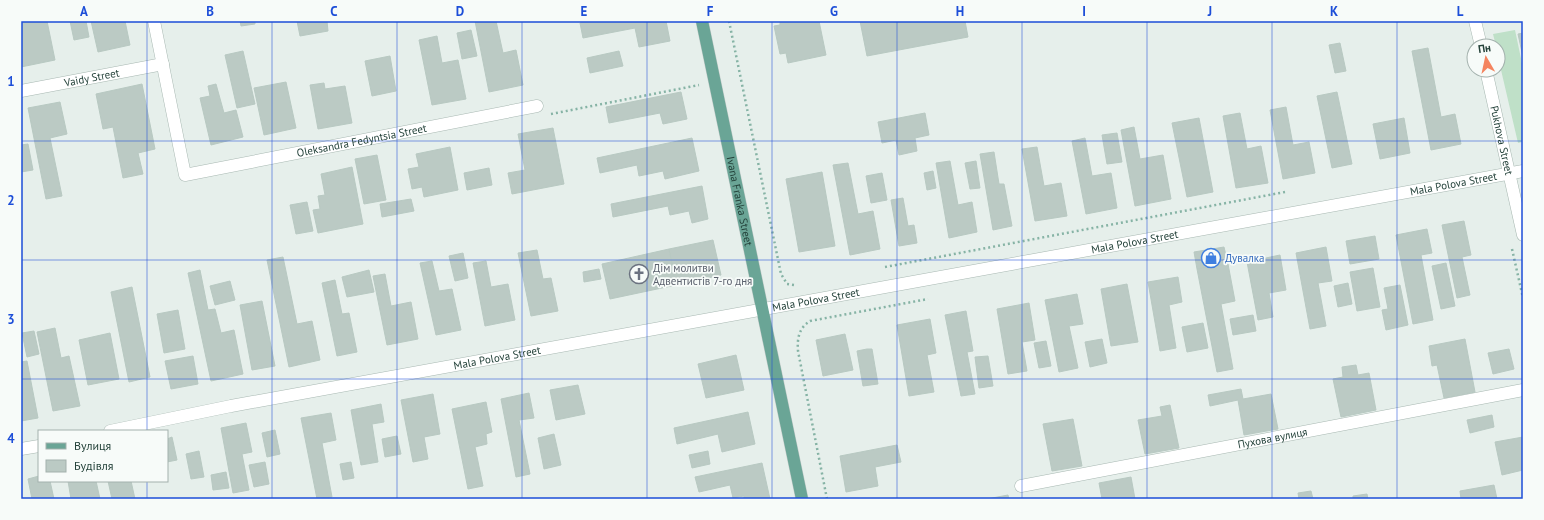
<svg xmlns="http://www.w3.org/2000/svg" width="1544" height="520" viewBox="0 0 1544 520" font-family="'PT Sans',sans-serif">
	<rect width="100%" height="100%" fill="#e6efeb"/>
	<path fill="#bfe0c8" d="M1515 30 1523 68V142L1518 143 1498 57V46H1496L1493 34Z"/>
	<g fill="#bbcac4" stroke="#b8c9c2">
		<path d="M21 21 24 22 47 21 55 60 21 67Z"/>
		<path d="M70 21H86L89 37 74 40Z"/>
		<path d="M91 21H125L130 45 98 52Z"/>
		<path d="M240 21H255V24L241 26Z"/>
		<path d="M297 21H327L328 31 300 36Z"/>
		<path d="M475 21H496L503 53 516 50 523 85 489 92Z"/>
		<path d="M590 21H666L670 41 639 47 635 28 583 38 580 23Z"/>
		<path d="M780 21H819L826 55 788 63 786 53 780 54 774 26 780 25Z"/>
		<path d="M860 21H965L968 37 867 56Z"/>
		<path d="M471 30 477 56 462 59 457 33Z"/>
		<path d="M1523 33V57L1518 34Z"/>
		<path d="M437 36 442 63 458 60 466 99 432 105 419 40Z"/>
		<path d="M1340 43 1346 71 1335 73 1329 45Z"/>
		<path d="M1428 48 1441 117 1455 114 1461 144 1431 150 1412 51Z"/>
		<path d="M243 51 255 104 237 108 225 55Z"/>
		<path d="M619 51 623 66 590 73 587 58Z"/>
		<path d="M390 56 396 91 372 96 365 61Z"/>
		<path d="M286 82 296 128 264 135 254 88Z"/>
		<path d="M324 83 325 89 345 86 352 123 318 129 310 85Z"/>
		<path d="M142 84 155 149 138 153 143 174 123 178 113 127 103 129 96 94Z"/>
		<path d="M216 84 224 113 236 110 243 137 211 145 200 98 210 96 208 86Z"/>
		<path d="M681 92 687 119 663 124 660 113 609 123 606 107Z"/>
		<path d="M1337 92 1352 164 1332 168 1317 96Z"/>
		<path d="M60 102 67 134 50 138 62 196 46 199 28 108Z"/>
		<path d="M1286 107 1293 145 1309 142 1315 173 1283 179 1270 110Z"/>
		<path d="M925 113 929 135 915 138 917 151 899 155 896 140 882 143 878 122Z"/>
		<path d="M1240 113 1247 149 1261 146 1268 183 1236 188 1223 116Z"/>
		<path d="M1199 118 1213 192 1187 197 1172 123Z"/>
		<path d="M1404 118 1410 153 1380 159 1373 124Z"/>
		<path d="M1134 127 1140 159 1163 155 1171 199 1135 206 1121 130Z"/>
		<path d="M553 128 564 184 512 194 508 173 525 170 518 134Z"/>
		<path d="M1117 133 1122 162 1107 164 1102 135Z"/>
		<path d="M692 138 699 171 665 179 663 171 639 176 637 165 600 173 597 158Z"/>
		<path d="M1085 138 1092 176 1111 173 1117 208 1086 214 1072 141Z"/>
		<path d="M28 144 33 170 21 172V145Z"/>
		<path d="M450 147 458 190 424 197 422 187 412 189 408 169 419 167 416 154Z"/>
		<path d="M1037 147 1044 186 1061 183 1067 216 1035 221 1022 149Z"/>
		<path d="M994 152 999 184H1004L1012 226 993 230 980 154Z"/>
		<path d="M377 155 386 200 364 204 355 159Z"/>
		<path d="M950 161 958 205 972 202 977 232 949 238 936 163Z"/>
		<path d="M976 161 980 188 970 189 965 163Z"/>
		<path d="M848 163 858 214 873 211 880 249 850 255 833 165Z"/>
		<path d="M352 167 363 224 318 233 313 210 320 209 318 196 325 195 321 174Z"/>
		<path d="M489 168 492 185 467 190 464 173Z"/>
		<path d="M933 171 936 188 927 190 924 173Z"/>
		<path d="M822 172 835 246 799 252 786 179Z"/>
		<path d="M882 173 887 200 871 203 866 176Z"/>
		<path d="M702 186 708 219 692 223 689 211 670 215 668 206 613 217 611 204Z"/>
		<path d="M903 198 908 226 914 225 917 243 899 246 891 200Z"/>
		<path d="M411 199 414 211 382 217 380 204Z"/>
		<path d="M307 202 313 231 296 234 290 205Z"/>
		<path d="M1464 221 1471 255 1462 257 1470 295 1457 298 1442 225Z"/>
		<path d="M1427 229 1432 253 1421 255 1433 320 1413 324 1396 235Z"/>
		<path d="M1375 236 1379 259 1350 264 1346 241Z"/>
		<path d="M713 240 721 275 676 285 669 249Z"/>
		<path d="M1224 247 1228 264 1197 269 1194 252Z"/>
		<path d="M1326 247 1332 281 1318 283 1326 326 1310 329 1296 253Z"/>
		<path d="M669 249 676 285 610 299 602 264Z"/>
		<path d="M537 250 543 279 551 278 558 311 531 316 518 253Z"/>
		<path d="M463 253 468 278 455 281 449 256Z"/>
		<path d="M1280 255 1286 290 1269 293 1273 317 1258 320 1247 262Z"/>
		<path d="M283 257 297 324 312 321 320 360 289 367 267 260Z"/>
		<path d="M432 261 439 291 452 289 461 330 436 335 420 263Z"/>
		<path d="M486 261 491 287 508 284 515 320 485 326 473 263Z"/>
		<path d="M1446 263 1455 306 1441 309 1432 266Z"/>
		<path d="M1228 264 1235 301 1221 304 1233 369 1217 372 1197 269Z"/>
		<path d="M1373 268 1380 307 1357 311 1350 272Z"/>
		<path d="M599 269 601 279 584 282 583 272Z"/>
		<path d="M200 270 208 310 215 309 221 333 234 330 243 374 211 381 188 273Z"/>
		<path d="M369 270 374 292 347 297 342 277Z"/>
		<path d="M385 274 391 306 411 302 418 339 387 345 373 276Z"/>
		<path d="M1178 277 1182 302 1169 305 1176 348 1160 351 1148 282Z"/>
		<path d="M335 280 342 314 349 313 357 352 337 356 322 283Z"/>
		<path d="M230 281 235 300 215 305 210 286Z"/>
		<path d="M1348 283 1352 304 1338 307 1334 286Z"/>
		<path d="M1127 284 1138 342 1111 346 1101 289Z"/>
		<path d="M1400 285 1408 325 1386 330 1382 310 1388 309 1384 288Z"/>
		<path d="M132 287 150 377 129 382 111 292Z"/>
		<path d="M1077 294 1083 324 1069 326 1078 368 1059 372 1045 300Z"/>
		<path d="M262 301 275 366 252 370 240 305Z"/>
		<path d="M1029 303 1035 340 1022 342 1027 371 1008 374 997 309Z"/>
		<path d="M178 310 185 349 164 353 157 314Z"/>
		<path d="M966 311 973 351 967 352 975 394 961 396 945 315Z"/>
		<path d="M1253 315 1256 331 1233 335 1230 319Z"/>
		<path d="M930 319 936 353 927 355 934 392 909 396 897 325Z"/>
		<path d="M1203 323 1208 348 1187 352 1182 327Z"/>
		<path d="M55 328 61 358 69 356 80 406 53 411 37 332Z"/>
		<path d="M34 331 39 354 27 357 22 333Z"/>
		<path d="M110 333 119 379 88 385 79 340Z"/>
		<path d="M845 334 853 370 823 376 816 340Z"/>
		<path d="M1102 339 1107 363 1090 367 1085 342Z"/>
		<path d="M1465 339 1475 392 1444 398 1437 365 1432 366 1429 346Z"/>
		<path d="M1046 341 1051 366 1039 368 1034 343Z"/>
		<path d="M867 349H872L878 384 863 386 857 351Z"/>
		<path d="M1509 349 1514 369 1493 374 1488 353Z"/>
		<path d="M736 355 744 390 706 398 698 364Z"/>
		<path d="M193 356 198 384 171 389 165 361Z"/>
		<path d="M988 356 993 386 979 388 975 357Z"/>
		<path d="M27 361 38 418 21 421V362Z"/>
		<path d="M1356 365 1358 375 1369 373 1376 410 1341 417 1333 379 1343 377 1342 367Z"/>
		<path d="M578 385 585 414 556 420 550 390Z"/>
		<path d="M1241 389 1243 399 1271 394 1278 429 1244 435 1238 400 1210 406 1208 395Z"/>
		<path d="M529 393 534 418 519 420 530 474 516 477 501 399Z"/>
		<path d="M433 394 440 434 424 437 428 459 413 462 401 400Z"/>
		<path d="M486 402 492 432 486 434 487 444 475 447 483 486 468 489 452 409Z"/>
		<path d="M381 404 384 422 372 424 378 462 361 465 351 410Z"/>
		<path d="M1170 405 1179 448 1145 454 1138 420 1162 416 1160 407Z"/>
		<path d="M748 412 755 444 722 452 718 434 677 444 674 428Z"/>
		<path d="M331 413 336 440 322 443 332 497 317 499 301 418Z"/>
		<path d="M1492 415 1494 427 1470 433 1467 420Z"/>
		<path d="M1073 419 1082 466 1052 471 1043 424Z"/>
		<path d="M246 423 252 452 242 454 249 490 233 493 221 428Z"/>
		<path d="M275 430 280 454 267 457 262 433Z"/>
		<path d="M554 434 561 465 544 469 538 438Z"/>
		<path d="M397 436 401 454 385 457 382 439Z"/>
		<path d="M172 437 177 460 167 462V439Z"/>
		<path d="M1523 437V470L1502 475 1495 442Z"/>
		<path d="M897 445 901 462 875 467 878 486 846 492 840 456Z"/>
		<path d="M199 451 204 477 191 479 186 454Z"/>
		<path d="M708 451 710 464 692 468 689 455Z"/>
		<path d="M265 462 269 484 254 487 249 465Z"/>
		<path d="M351 462 354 478 343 480 340 464Z"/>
		<path d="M762 463 770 499H744V496L733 498 730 485 699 492 695 477Z"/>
		<path d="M226 472 229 488 213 490 211 475Z"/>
		<path d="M39 476V481H50L54 499H32L28 479Z"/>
		<path d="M1131 477 1135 499H1102L1099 483Z"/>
		<path d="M68 481H96L100 499H71Z"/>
		<path d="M108 481H131L135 499H112Z"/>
		<path d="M1494 485 1497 499H1461L1460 491Z"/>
		<path d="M1311 491 1313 499H1299L1298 493Z"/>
		<path d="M1367 494 1368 499H1353V496Z"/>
		<path d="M1008 495 1009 499H987Z"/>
	</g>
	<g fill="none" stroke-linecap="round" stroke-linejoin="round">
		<defs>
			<g id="minor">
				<path id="s1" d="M154 21 185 175 537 106"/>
				<path d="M1475 21 1481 46"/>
				<path id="s2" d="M1486 70 1523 235"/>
				<path id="s3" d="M21 91 163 64"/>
				<path id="s4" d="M110 431 231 406 1523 171"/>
				<path d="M21 449 39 446"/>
				<path id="s5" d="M1021 486 1523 390"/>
			</g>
			<g id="major">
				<path id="s6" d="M702 21 802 499"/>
			</g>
		</defs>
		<use href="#minor" stroke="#a8b8b2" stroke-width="13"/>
		<use href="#major" stroke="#c2cac8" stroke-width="13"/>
		<g stroke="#86b3a5" stroke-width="2.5" stroke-dasharray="2 3" stroke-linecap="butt">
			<path d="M729 21 781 274 787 284 794 285"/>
			<path d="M551 114 699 85"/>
			<path d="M1512 249 1523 298"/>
			<path d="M885 267 1285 192"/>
			<path d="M827 499 798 351C797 338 799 328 810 321L928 299"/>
		</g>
		<use href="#minor" stroke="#fff" stroke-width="12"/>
		<use href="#major" stroke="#6aa596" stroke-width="12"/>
	</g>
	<path fill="none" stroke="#1d4ed8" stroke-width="1" stroke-opacity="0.55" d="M147 21V431M272 21V499M397 21V499M522 21V499M647 21V499M772 21V499M897 21V499M1022 21V499M1147 21V499M1272 21V499M1397 21V499M21 141H1523M21 260H1523M21 379H1523M147 481V499"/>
	<defs>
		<symbol id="shop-ring" viewBox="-11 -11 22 22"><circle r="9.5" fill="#f7fbf9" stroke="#3f7fe0" stroke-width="1.5"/><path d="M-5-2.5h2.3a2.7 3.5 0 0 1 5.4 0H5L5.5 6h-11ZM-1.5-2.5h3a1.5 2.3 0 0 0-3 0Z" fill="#3f7fe0"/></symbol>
		<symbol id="church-ring" viewBox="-11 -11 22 22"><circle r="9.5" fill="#f7fbf9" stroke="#6b7280" stroke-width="1.5"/><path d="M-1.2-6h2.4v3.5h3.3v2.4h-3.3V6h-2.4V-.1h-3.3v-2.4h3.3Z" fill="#6b7280"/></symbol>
	</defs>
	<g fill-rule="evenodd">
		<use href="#shop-ring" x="1200" y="247" width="22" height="22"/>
		<use href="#church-ring" x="628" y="263" width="22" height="22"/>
	</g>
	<g text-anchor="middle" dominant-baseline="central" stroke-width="3.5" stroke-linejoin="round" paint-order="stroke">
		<g font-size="11" fill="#24423a" stroke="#f7fbf9">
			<text stroke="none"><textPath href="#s3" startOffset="72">Vaidy Street</textPath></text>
			<text stroke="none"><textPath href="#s1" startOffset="337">Oleksandra Fedyntsia Street</textPath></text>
			<text stroke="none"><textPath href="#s2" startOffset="72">Pukhova Street</textPath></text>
			<text stroke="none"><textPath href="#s4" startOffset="1366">Mala Polova Street</textPath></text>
			<text stroke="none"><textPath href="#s6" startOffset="184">Ivana Franka Street</textPath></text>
			<text stroke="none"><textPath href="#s4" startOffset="1042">Mala Polova Street</textPath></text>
			<text stroke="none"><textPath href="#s4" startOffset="718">Mala Polova Street</textPath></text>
			<text stroke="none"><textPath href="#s4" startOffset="394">Mala Polova Street</textPath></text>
			<text stroke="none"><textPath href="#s5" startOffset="256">Пухова вулиця</textPath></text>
		</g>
		<g font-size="11" fill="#366cbe" stroke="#f7fbf9" text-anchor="start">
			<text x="1225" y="258">Дувалка</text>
		</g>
		<g font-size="11" fill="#5b616d" stroke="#f7fbf9" text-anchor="start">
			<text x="653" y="268">Дім молитви<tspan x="653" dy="13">Адвентистів 7-го дня</tspan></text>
		</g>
	</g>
	<rect width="1544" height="520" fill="none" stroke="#f7fbf9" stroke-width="44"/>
	<rect x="38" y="430" width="130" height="52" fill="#f7fbf9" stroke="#a3b1ad"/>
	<rect x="46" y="443" width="20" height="6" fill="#6aa596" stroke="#a3b1ad"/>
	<text x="74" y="450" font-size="12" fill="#24423a">Вулиця</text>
	<rect x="46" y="460" width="20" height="12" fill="#bbcac4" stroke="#a3b1ad"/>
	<text x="74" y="470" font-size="12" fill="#24423a">Будівля</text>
	<g transform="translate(1486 58) rotate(351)"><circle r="19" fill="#f7fbf9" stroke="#a3b1ad"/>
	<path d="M0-3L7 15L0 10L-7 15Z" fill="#f4845f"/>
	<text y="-6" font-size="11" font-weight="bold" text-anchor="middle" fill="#24423a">Пн</text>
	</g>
	<rect x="22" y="22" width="1500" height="476" fill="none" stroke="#1d4ed8" stroke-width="1.5"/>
	<g font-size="13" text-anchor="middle" font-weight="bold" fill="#1d4ed8">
		<text x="84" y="16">A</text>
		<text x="210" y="16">B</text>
		<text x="334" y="16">C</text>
		<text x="460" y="16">D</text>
		<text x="584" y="16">E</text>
		<text x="710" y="16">F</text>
		<text x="834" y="16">G</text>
		<text x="960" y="16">H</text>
		<text x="1084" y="16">I</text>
		<text x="1210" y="16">J</text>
		<text x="1334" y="16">K</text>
		<text x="1460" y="16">L</text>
		<text x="11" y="86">1</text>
		<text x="11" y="205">2</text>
		<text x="11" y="324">3</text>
		<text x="11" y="443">4</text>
	</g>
</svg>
